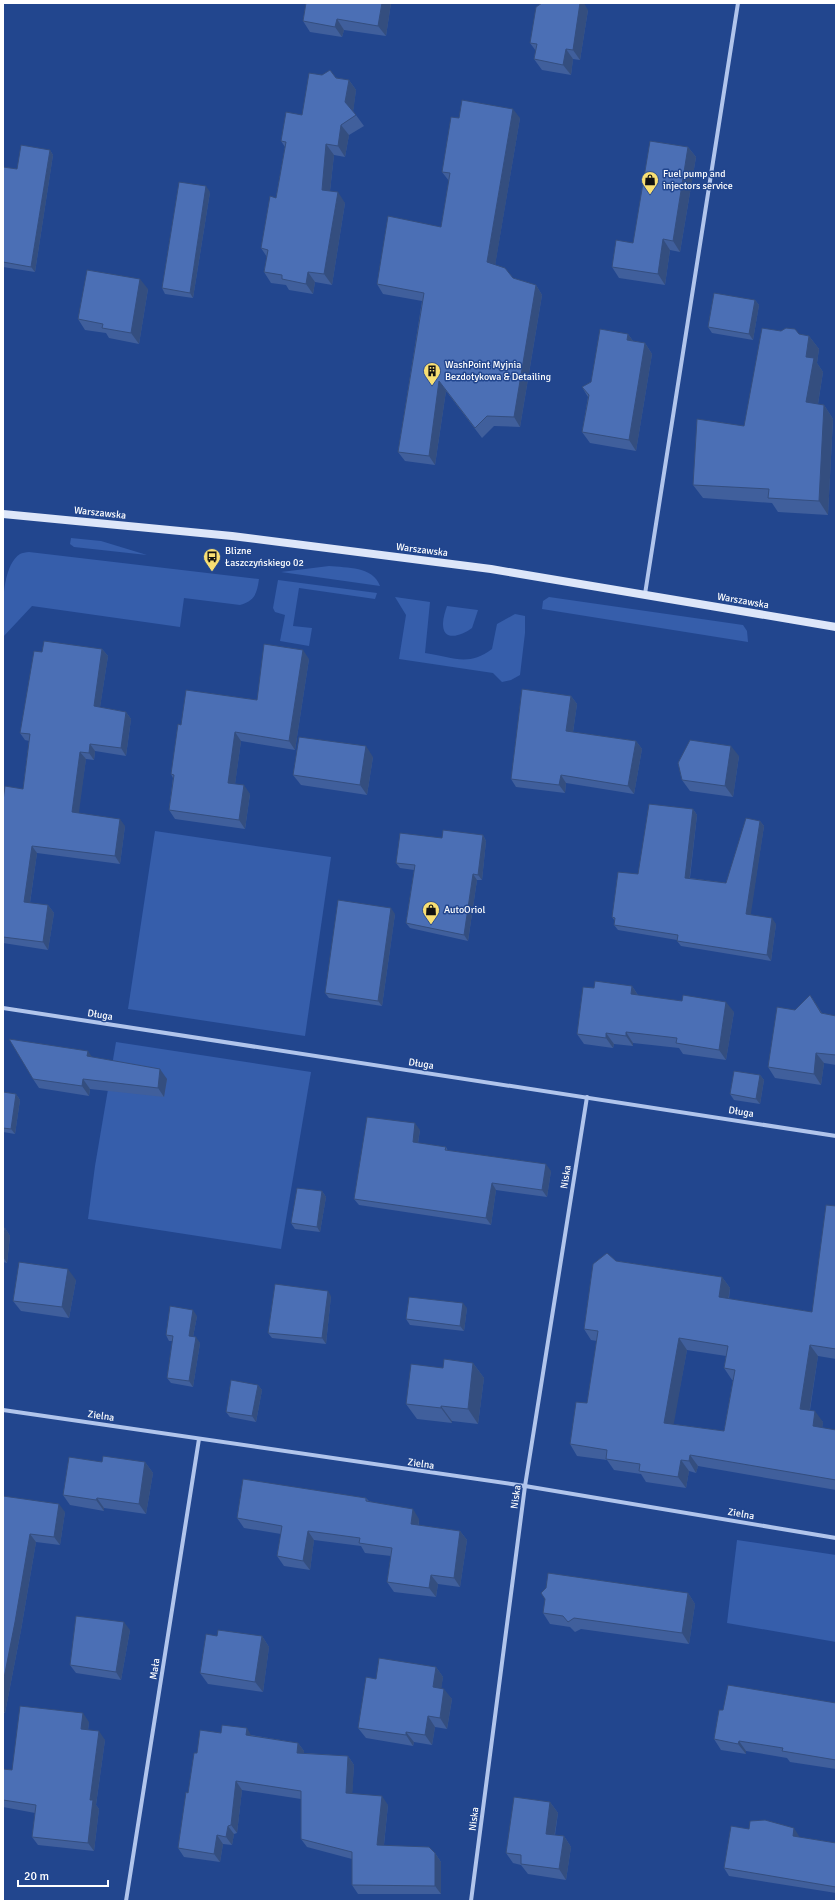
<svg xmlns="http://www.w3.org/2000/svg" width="839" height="1904" viewBox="0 0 839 1904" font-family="Signika,sans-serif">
	<rect width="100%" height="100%" fill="#22468e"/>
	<g fill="#365eab">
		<path d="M71 538 101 541 147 555 74 547 70 544Z"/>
		<path d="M29 552 259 579C257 593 255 601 240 605L184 598 180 627 32 606 3 637C3 616 0 567 20 554 22 553 26 552 29 552Z"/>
		<path d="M329 566C347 568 373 566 380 586L281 572Z"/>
		<path d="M278 580 377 593 375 599 299 588 293 626 312 628 309 646 280 641 285 615 275 612 273 608Z"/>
		<path d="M395 597 430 602 425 653C453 657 468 667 492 649L497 624 515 614 525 616V633L520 675 511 680 502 682 493 673 399 659 406 615Z"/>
		<path d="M549 597 743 625 747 631 748 642 542 609 543 601Z"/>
		<path d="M447 606 478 610 472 628C464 634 443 644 443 624 443 618 445 612 447 606Z"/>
		<path d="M155 831 331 857 305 1036 128 1009Z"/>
		<path d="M116 1042 311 1072 281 1249 88 1219 95 1166Z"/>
		<path d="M737 1540 836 1555V1642L727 1623Z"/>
	</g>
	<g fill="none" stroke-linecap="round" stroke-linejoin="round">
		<g stroke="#b1c5ec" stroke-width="4">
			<path d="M645 594 738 3"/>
			<path d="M3 1008 836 1136"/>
			<path d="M3 1410 525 1486 836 1538"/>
			<path d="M126 1901 199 1439"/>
			<path d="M471 1901 525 1486 587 1097"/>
		</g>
		<path stroke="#dde6f9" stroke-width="8" d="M3 514 232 536 491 569 836 627"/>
	</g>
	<g fill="#405f9c" fill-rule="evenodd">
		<path d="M306 3H391L386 36 344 30 342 37 310 32 303 21Z"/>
		<path d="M588 10 580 60 573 59 571 75 542 70 534 59 536 51 530 43Z"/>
		<path d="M322 75 349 80 356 90 353 111 364 126 349 135 345 157 334 155 330 191 345 203 332 285 315 282 313 294 289 290 286 285 271 283 264 272 267 257 261 248 276 198 285 147 281 141 302 115Z"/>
		<path d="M459 118H520L495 265 513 278 536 285 542 295 520 427 494 426 482 438 446 391 435 465 405 461 398 452 422 301 383 294 377 284 441 227 449 181 442 172Z"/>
		<path d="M688 147 696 157 680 252 670 250 665 285 619 278 612 267 633 243Z"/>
		<path d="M50 150 53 155 35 272 3 267V167L17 169Z"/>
		<path d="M210 192 193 298 165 294 162 288Z"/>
		<path d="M148 289 139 344 109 338 106 333 85 330 78 319Z"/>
		<path d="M755 300 759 305 753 340 712 333 708 327Z"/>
		<path d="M628 334 633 341 645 343 652 354 636 451 590 443 582 432 588 397 582 387 591 382Z"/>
		<path d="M799 334 809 336 819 349 817 363 823 372 818 404 824 405 833 419 828 515 778 512 772 503 703 498 693 485 744 426Z"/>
		<path d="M102 649 108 656 100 707 126 712 131 719 126 756 95 751 94 760 86 759 78 813 125 826 120 864 37 853 30 903 48 905 54 913 48 950 3 943V801L23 789 29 741 25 740 20 733 42 652Z"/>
		<path d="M309 659 295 750 241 741 235 784 250 794 245 829 175 819 169 810 173 778 171 774 181 725 257 700Z"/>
		<path d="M571 696 577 704 573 732 636 741 642 749 634 794 566 783 565 793 516 787 511 779Z"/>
		<path d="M739 756 733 797 690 791 682 780Z"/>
		<path d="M373 757 367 795 301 785 293 775Z"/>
		<path d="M693 809 697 815 690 878 726 883 760 821 764 826 750 915 776 924 771 961 681 946 677 941V940L618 930 614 925 615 921 612 917 638 874Z"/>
		<path d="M483 835 486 841 482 880H477L468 941 410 928 406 923 414 870 400 868 396 863 442 838Z"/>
		<path d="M395 914 382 1006 329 998 325 993Z"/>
		<path d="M632 986 638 995 734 1012 726 1060 683 1054 679 1048 633 1043V1046L614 1044 613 1048 584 1044 577 1034 594 988Z"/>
		<path d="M810 995 822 1013 836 1016V1065L824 1063 821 1085 775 1078 768 1067 795 1010Z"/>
		<path d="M92 1057 167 1079 164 1097 90 1089 89 1096 39 1088 33 1079Z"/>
		<path d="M760 1075 764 1080 760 1104 734 1100 730 1094Z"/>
		<path d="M3 1092 16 1094 20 1100 15 1134 3 1132Z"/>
		<path d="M420 1130 418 1143 446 1147 448 1151 551 1171 547 1197 496 1190 491 1225 359 1205 354 1199Z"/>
		<path d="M322 1191 326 1197 320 1232 295 1229 291 1223Z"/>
		<path d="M836 1206V1359L818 1356 810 1410 823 1422 822 1428 836 1430V1490L698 1466 696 1473 689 1471 686 1488 646 1482 641 1474 614 1470 607 1460 577 1456 570 1444 587 1403 597 1341 591 1340 584 1329 616 1261 722 1277 730 1288 729 1299 812 1312ZM687 1350 726 1356 724 1368 732 1380H733L724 1431 673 1424Z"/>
		<path d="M3 1228H5L10 1236 7 1263 3 1262Z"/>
		<path d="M76 1280 69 1318 21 1311 13 1301Z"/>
		<path d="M331 1296 326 1344 272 1338 268 1333Z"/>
		<path d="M467 1308 464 1331 410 1325 406 1319Z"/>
		<path d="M197 1316 193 1337 200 1343 193 1387 171 1383 167 1378 173 1341H169L166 1335Z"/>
		<path d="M473 1363 484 1378 478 1424 452 1421V1423L417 1419 406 1404 443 1368Z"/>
		<path d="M258 1385 262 1390 256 1422 230 1417 226 1412Z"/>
		<path d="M102 1462H145L153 1473 146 1514 104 1508V1511L70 1505 63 1495Z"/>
		<path d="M3 1496 65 1512 60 1545 36 1542 21 1630 5 1713H3Z"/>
		<path d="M366 1498 369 1501 419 1519V1525L460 1531 467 1540 460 1587 438 1584 436 1597 394 1592 387 1582 391 1556 365 1553 361 1546 314 1540 310 1570 284 1566 277 1556 281 1534 244 1528 237 1518Z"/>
		<path d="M688 1593 695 1604 689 1644 581 1629 575 1632 570 1627 550 1624 543 1613Z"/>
		<path d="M130 1630 121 1680 76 1673 70 1665Z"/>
		<path d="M217 1636H262L269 1647 263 1692 208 1684 200 1673Z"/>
		<path d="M436 1667 443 1677 441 1688 452 1699 447 1729 435 1727 432 1745 414 1742 413 1746 366 1738 358 1728 376 1679Z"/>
		<path d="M836 1703V1769L790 1762 787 1758 746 1751V1754L721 1750 714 1739 723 1710Z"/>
		<path d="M89 1722 88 1730 105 1740 96 1805 99 1809 94 1851 38 1845 32 1837 35 1813 3 1807V1769L12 1770Z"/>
		<path d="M221 1733 251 1735 298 1743 304 1751V1753L348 1756 354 1765 352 1793 388 1805 384 1845 435 1853 441 1862V1894H358L352 1885V1859L307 1847 301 1839V1799L242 1790 237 1833 234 1834 232 1845 223 1844 220 1862 184 1857 178 1848 197 1753Z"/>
		<path d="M550 1802 558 1813 555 1835 564 1836 571 1847 566 1880 528 1874 521 1865 513 1863 506 1853Z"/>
		<path d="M749 1829 799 1836V1837L836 1843V1893L729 1876 724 1868Z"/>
	</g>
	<g fill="#344e7f">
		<path d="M382 3H391L386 36 378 26Z"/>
		<path d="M576 3H584L588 10 580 60 573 50Z"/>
		<path d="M337 19 344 30 342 37 335 27Z"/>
		<path d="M566 49 573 59 571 75 563 65Z"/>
		<path d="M349 80 356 90 353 113 345 102Z"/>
		<path d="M513 109 520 118 494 272 487 262Z"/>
		<path d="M341 125 349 135 345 157 338 146Z"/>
		<path d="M326 144 334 155 329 200 322 190Z"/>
		<path d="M688 147 696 157 680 252 673 241Z"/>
		<path d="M50 150 53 155 35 272 31 267Z"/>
		<path d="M206 186 210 192 193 298 190 293Z"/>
		<path d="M338 192 345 203 332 285 324 274Z"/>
		<path d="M663 239 670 250 665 285 658 274Z"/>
		<path d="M308 272 315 282 313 294 306 284Z"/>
		<path d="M140 279 148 289 139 344 131 333Z"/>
		<path d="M536 285 542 295 520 427 514 417Z"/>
		<path d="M755 300 759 305 753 340 749 334Z"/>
		<path d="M628 334 635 344 627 340Z"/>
		<path d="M809 336 819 349 817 363 823 372 816 416 806 402V357Z"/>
		<path d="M645 343 652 354 636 451 629 440Z"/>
		<path d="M439 381 446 391 435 465 429 456Z"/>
		<path d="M824 405 833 419 828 515 819 501Z"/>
		<path d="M102 649 108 656 99 714 94 706Z"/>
		<path d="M303 650 309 659 295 750 289 741Z"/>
		<path d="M571 696 577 704 572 739 566 731Z"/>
		<path d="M126 712 131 719 126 756 121 748Z"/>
		<path d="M235 732 241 741 234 792 228 783Z"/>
		<path d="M636 741 642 749 634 794 628 786Z"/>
		<path d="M90 744 95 751 94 760 89 753Z"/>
		<path d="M366 746 373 757 367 795 360 785Z"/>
		<path d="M731 746 739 756 733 797 725 786Z"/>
		<path d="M80 752 86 759 78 820 72 812Z"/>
		<path d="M561 775 566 783 565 793 559 785Z"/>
		<path d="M244 785 250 794 245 829 239 820Z"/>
		<path d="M693 809 697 815 689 883 685 878Z"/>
		<path d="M120 819 125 826 120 864 115 856Z"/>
		<path d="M760 821 764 826 750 920 746 914Z"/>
		<path d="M483 835 486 841 482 880 478 875Z"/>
		<path d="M32 846 37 853 29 909 24 902Z"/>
		<path d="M473 874 477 880 468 941 464 935Z"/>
		<path d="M48 905 54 913 48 950 43 942Z"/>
		<path d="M391 908 395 914 382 1006 378 1001Z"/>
		<path d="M772 918 776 924 771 961 767 955Z"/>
		<path d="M632 986 639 997 631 994Z"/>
		<path d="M810 995 817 1005 828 1024 821 1013Z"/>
		<path d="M726 1002 734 1012 726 1060 719 1050Z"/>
		<path d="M626 1032 633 1043V1046L626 1036Z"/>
		<path d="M606 1033 614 1044 613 1048 606 1038Z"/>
		<path d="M88 1051 94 1060 87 1056Z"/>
		<path d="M816 1053 824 1063 821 1085 814 1074Z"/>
		<path d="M160 1069 167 1079 164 1097 158 1088Z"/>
		<path d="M760 1075 764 1080 760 1104 756 1099Z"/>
		<path d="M83 1079 90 1089 89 1096 82 1086Z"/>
		<path d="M16 1094 20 1100 15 1134 11 1129Z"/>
		<path d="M415 1123 420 1130 417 1148 413 1142Z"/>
		<path d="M546 1164 551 1171 547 1197 542 1190Z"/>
		<path d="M492 1183 496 1190 491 1225 486 1218Z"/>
		<path d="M322 1191 326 1197 320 1232 317 1227Z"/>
		<path d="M5 1228 10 1236 7 1263 3 1257V1242Z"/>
		<path d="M68 1269 76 1280 69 1318 62 1307Z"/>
		<path d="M722 1277 730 1288 727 1308 719 1297Z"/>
		<path d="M328 1291 331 1296 326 1344 322 1338Z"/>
		<path d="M463 1303 467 1308 464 1331 460 1326Z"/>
		<path d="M193 1310 197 1316 192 1342 189 1336Z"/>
		<path d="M196 1337 200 1343 193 1387 189 1381Z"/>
		<path d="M679 1338 687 1350 672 1434 664 1423Z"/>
		<path d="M810 1345 818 1356 808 1420 800 1409Z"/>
		<path d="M473 1363 484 1378 478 1424 468 1409Z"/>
		<path d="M258 1385 262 1390 256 1422 252 1416Z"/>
		<path d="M441 1406 452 1421V1423L441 1408Z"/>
		<path d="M815 1411 823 1422 821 1437 813 1426Z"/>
		<path d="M690 1455 698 1466 696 1473 689 1461Z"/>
		<path d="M681 1460 689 1471 686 1488 678 1477Z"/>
		<path d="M145 1462 153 1473 146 1514 139 1504Z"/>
		<path d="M97 1498 104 1508V1511L96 1500Z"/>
		<path d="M59 1504 65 1512 60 1545 54 1537Z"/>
		<path d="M413 1509 419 1519 418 1534 411 1524Z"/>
		<path d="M308 1531 314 1540 310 1570 303 1561Z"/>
		<path d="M460 1531 467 1540 460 1587 454 1578Z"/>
		<path d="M30 1534 36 1542 21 1630 5 1713 3 1711V1683Z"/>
		<path d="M431 1575 438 1584 436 1597 429 1588Z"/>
		<path d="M688 1593 695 1604 689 1644 682 1633Z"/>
		<path d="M124 1622 130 1630 121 1680 116 1672Z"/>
		<path d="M262 1636 269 1647 263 1692 255 1682Z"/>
		<path d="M436 1667 443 1677 440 1698 433 1687Z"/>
		<path d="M444 1689 452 1699 447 1729 440 1718Z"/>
		<path d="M83 1713 89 1722 87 1737 81 1729Z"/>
		<path d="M428 1716 435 1727 432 1745 425 1735Z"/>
		<path d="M247 1728 252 1737 246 1735Z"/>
		<path d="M99 1731 105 1740 96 1805 99 1809 94 1851 88 1843 90 1800Z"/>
		<path d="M406 1732 414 1742 413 1746 406 1735Z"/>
		<path d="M739 1741 746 1751V1754L738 1744Z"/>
		<path d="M298 1743 304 1751 303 1761 297 1753Z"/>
		<path d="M348 1756 354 1765 352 1801 346 1793Z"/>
		<path d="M236 1781 242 1790 237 1833 231 1825Z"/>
		<path d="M382 1796 388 1805 383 1853 377 1845Z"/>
		<path d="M550 1802 558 1813 553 1844 546 1834Z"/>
		<path d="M228 1826 234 1834 232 1845 226 1837Z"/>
		<path d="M794 1828 799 1836 798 1843 793 1836Z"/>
		<path d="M217 1835 223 1844 220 1862 214 1854Z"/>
		<path d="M564 1836 571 1847 566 1880 559 1869Z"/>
		<path d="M435 1853 441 1862V1894L435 1886Z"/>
	</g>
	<g fill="#4b6fb5" stroke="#344e7f" fill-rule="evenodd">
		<path d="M306 3H382L378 26 337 19 335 27 303 21Z"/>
		<path d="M542 3H580L573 50 566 49 563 65 534 59 537 44 530 43 536 7Z"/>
		<path d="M330 70 336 78 349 80 345 102 356 115 341 125 338 146 326 144 322 190 338 192 324 274 308 272 306 284 282 279V275L264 272 268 250 261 248 270 196 276 198 286 142 281 141 286 112 302 115 309 73 322 75Z"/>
		<path d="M462 100 513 109 487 262 505 268 513 278 536 285 514 417 487 416 475 428 439 381 429 456 398 452 424 293 377 284 388 216 441 227 450 173 442 172 451 117 459 118Z"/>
		<path d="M650 141 688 147 673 241 663 239 658 274 612 267 616 240 633 243Z"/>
		<path d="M21 145 50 150 31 267 3 262V167L17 169Z"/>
		<path d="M179 182 206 186 190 293 162 288Z"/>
		<path d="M87 270 140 279 131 333 102 328 103 324 78 319Z"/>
		<path d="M714 293 755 300 749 334 708 327Z"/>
		<path d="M762 328 781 331 786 328 795 329 799 334 809 336 806 357 814 358 806 402 824 405 819 501 768 498 769 489 693 485 697 419 744 426Z"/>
		<path d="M600 329 628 334 627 340 645 343 629 440 582 432 589 395 582 387 591 382Z"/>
		<path d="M44 641 102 649 94 706 126 712 121 748 90 744 89 753 80 752 72 812 120 819 115 856 32 846 24 902 48 905 43 942 3 937V801L5 786 23 789 30 734 20 733 34 651 42 652Z"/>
		<path d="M264 644 303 650 289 741 235 732 228 783 244 785 239 820 169 810 174 775 171 774 178 724 181 725 186 690 257 700Z"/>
		<path d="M522 689 571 696 566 731 636 741 628 786 561 775 559 785 511 779Z"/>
		<path d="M299 737 366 746 360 785 293 775Z"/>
		<path d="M690 740 731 746 725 786 682 780 678 763Z"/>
		<path d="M649 804 693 809 685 878 726 883 746 818 760 821 746 914 772 918 767 955 677 941 678 935 614 925 615 918 612 917 618 872 638 874Z"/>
		<path d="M443 830 483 835 478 875 473 874 464 935 406 923 415 865 396 863 400 833 442 838Z"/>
		<path d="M338 900 391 908 378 1001 325 993Z"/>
		<path d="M595 981 632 986 631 994 682 1001 683 995 726 1002 719 1050 676 1043 677 1038 626 1032V1036L606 1033V1038L577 1034 583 987 594 988Z"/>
		<path d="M810 995 821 1013 836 1016V1055L816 1053 814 1074 768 1067 777 1007 795 1010Z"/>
		<path d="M9 1039 88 1051 87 1056 160 1069 158 1088 83 1079 82 1086 33 1079Z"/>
		<path d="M734 1071 760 1075 756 1099 730 1094Z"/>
		<path d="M3 1092 16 1094 11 1129 3 1128Z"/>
		<path d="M367 1117 415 1123 413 1142 446 1147 445 1150 546 1164 542 1190 492 1183 486 1218 354 1199Z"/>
		<path d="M297 1188 322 1191 317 1227 291 1223Z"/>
		<path d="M826 1205 836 1206V1349L810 1345 800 1409 815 1411 813 1426 836 1430V1480L690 1455 689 1461 681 1460 678 1477 639 1471 640 1464 606 1459 607 1450 570 1444 576 1402 587 1403 598 1331 584 1329 593 1264 607 1253 616 1261 722 1277 719 1297 812 1312ZM679 1338 728 1346 724 1368 735 1370 724 1431 664 1423Z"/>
		<path d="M3 1228H5L3 1242Z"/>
		<path d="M19 1262 68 1269 62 1307 13 1301Z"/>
		<path d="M275 1284 328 1291 322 1338 268 1333Z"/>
		<path d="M409 1297 463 1303 460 1326 406 1319Z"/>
		<path d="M170 1306 193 1310 189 1336 196 1337 189 1381 167 1378 173 1336 166 1335Z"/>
		<path d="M444 1359 473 1363 468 1409 441 1406V1408L406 1404 411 1364 443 1368Z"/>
		<path d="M231 1380 258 1385 252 1416 226 1412Z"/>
		<path d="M103 1456 145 1462 139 1504 97 1498 96 1500 63 1495 69 1457 102 1462Z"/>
		<path d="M243 1479 366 1498V1501L413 1509 411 1524 460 1531 454 1578 431 1575 429 1588 387 1582 392 1548 359 1543 360 1538 308 1531 303 1561 277 1556 282 1526 237 1518Z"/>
		<path d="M3 1496 59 1504 54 1537 30 1534 15 1622 3 1683Z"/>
		<path d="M548 1573 688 1593 682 1633 574 1618 568 1622 563 1616 543 1613 545 1599 541 1593 546 1588Z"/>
		<path d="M76 1616 124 1622 116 1672 70 1665Z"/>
		<path d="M218 1630 262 1636 255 1682 200 1673 206 1634 217 1636Z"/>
		<path d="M379 1658 436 1667 433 1687 444 1689 440 1718 428 1716 425 1735 406 1732V1735L358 1728 366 1677 376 1679Z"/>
		<path d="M728 1685 836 1703V1760L782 1751 783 1748 739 1741 738 1744 714 1739 719 1710H723Z"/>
		<path d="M20 1706 83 1713 81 1729 99 1731 90 1800H93L88 1843 32 1837 36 1805 3 1800V1769L12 1770Z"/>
		<path d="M222 1725 247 1728 246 1735 298 1743 297 1753 348 1756 346 1793 382 1796 377 1845 429 1847 435 1853V1886L352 1885V1852L301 1839V1791L236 1781 231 1825 228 1826 226 1837 217 1835 214 1854 178 1848 186 1792 188 1793 194 1753H197L200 1730 221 1733Z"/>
		<path d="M514 1797 550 1802 546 1834 564 1836 559 1869 521 1864V1855L506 1853Z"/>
		<path d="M765 1820 794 1828 793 1836 836 1843V1887L724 1868 731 1826 749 1829 750 1821Z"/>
	</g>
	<defs>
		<symbol id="shop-pin" viewBox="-11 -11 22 30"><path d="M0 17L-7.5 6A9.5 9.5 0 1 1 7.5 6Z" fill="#f8df73" stroke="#22468e"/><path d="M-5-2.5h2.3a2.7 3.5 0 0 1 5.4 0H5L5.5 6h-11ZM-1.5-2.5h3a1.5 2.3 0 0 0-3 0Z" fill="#111"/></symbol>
		<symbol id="building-pin" viewBox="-11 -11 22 30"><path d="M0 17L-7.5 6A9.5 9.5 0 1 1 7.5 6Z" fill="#f8df73" stroke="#22468e"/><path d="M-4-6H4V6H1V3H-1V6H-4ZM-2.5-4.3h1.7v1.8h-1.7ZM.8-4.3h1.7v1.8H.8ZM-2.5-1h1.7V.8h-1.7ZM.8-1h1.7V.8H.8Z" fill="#111"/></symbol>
		<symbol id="bus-pin" viewBox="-11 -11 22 30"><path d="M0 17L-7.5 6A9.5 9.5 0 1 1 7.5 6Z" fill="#f8df73" stroke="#22468e"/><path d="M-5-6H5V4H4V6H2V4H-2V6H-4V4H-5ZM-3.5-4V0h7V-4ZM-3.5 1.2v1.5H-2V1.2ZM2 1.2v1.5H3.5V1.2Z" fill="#111"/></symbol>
	</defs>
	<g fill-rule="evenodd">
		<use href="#shop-pin" x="640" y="170" width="20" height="27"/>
		<use href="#building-pin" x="422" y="361" width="20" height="27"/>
		<use href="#bus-pin" x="202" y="547" width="20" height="27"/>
		<use href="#shop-pin" x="421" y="900" width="20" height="27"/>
	</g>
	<g text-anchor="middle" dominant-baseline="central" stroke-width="3" stroke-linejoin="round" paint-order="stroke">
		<g font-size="10" fill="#fff" stroke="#22468e" text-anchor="start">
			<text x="663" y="174">Fuel pump and<tspan x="663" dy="12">injectors service</tspan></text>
			<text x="445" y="365">WashPoint Myjnia<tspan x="445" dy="12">Bezdotykowa &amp; Detailing</tspan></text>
			<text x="225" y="551">Blizne<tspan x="225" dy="12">Łaszczyńskiego 02</tspan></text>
			<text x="444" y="910">AutoOriol</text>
		</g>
		<g font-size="10" fill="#fff" stroke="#22468e">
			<text transform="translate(100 513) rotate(6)">Warszawska</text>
			<text transform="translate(422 550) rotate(7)">Warszawska</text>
			<text transform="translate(743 601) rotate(10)">Warszawska</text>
			<text transform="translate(100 1015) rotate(9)">Długa</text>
			<text transform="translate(421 1064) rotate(9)">Długa</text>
			<text transform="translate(741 1112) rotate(9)">Długa</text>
			<text transform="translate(566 1177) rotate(-81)">Niska</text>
			<text transform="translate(101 1416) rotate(8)">Zielna</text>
			<text transform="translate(421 1464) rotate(8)">Zielna</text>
			<text transform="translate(516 1497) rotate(-82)">Niska</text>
			<text transform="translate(741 1514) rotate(10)">Zielna</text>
			<text transform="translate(155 1669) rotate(-81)">Mała</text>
			<text transform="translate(474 1819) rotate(-83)">Niska</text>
		</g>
	</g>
	<rect width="839" height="1904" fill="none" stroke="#ffffff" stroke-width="8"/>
	<path d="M18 1880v6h90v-6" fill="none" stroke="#ffffff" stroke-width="2"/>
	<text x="24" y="1880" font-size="12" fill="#ffffff" stroke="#22468e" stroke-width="3" paint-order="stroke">20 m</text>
</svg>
